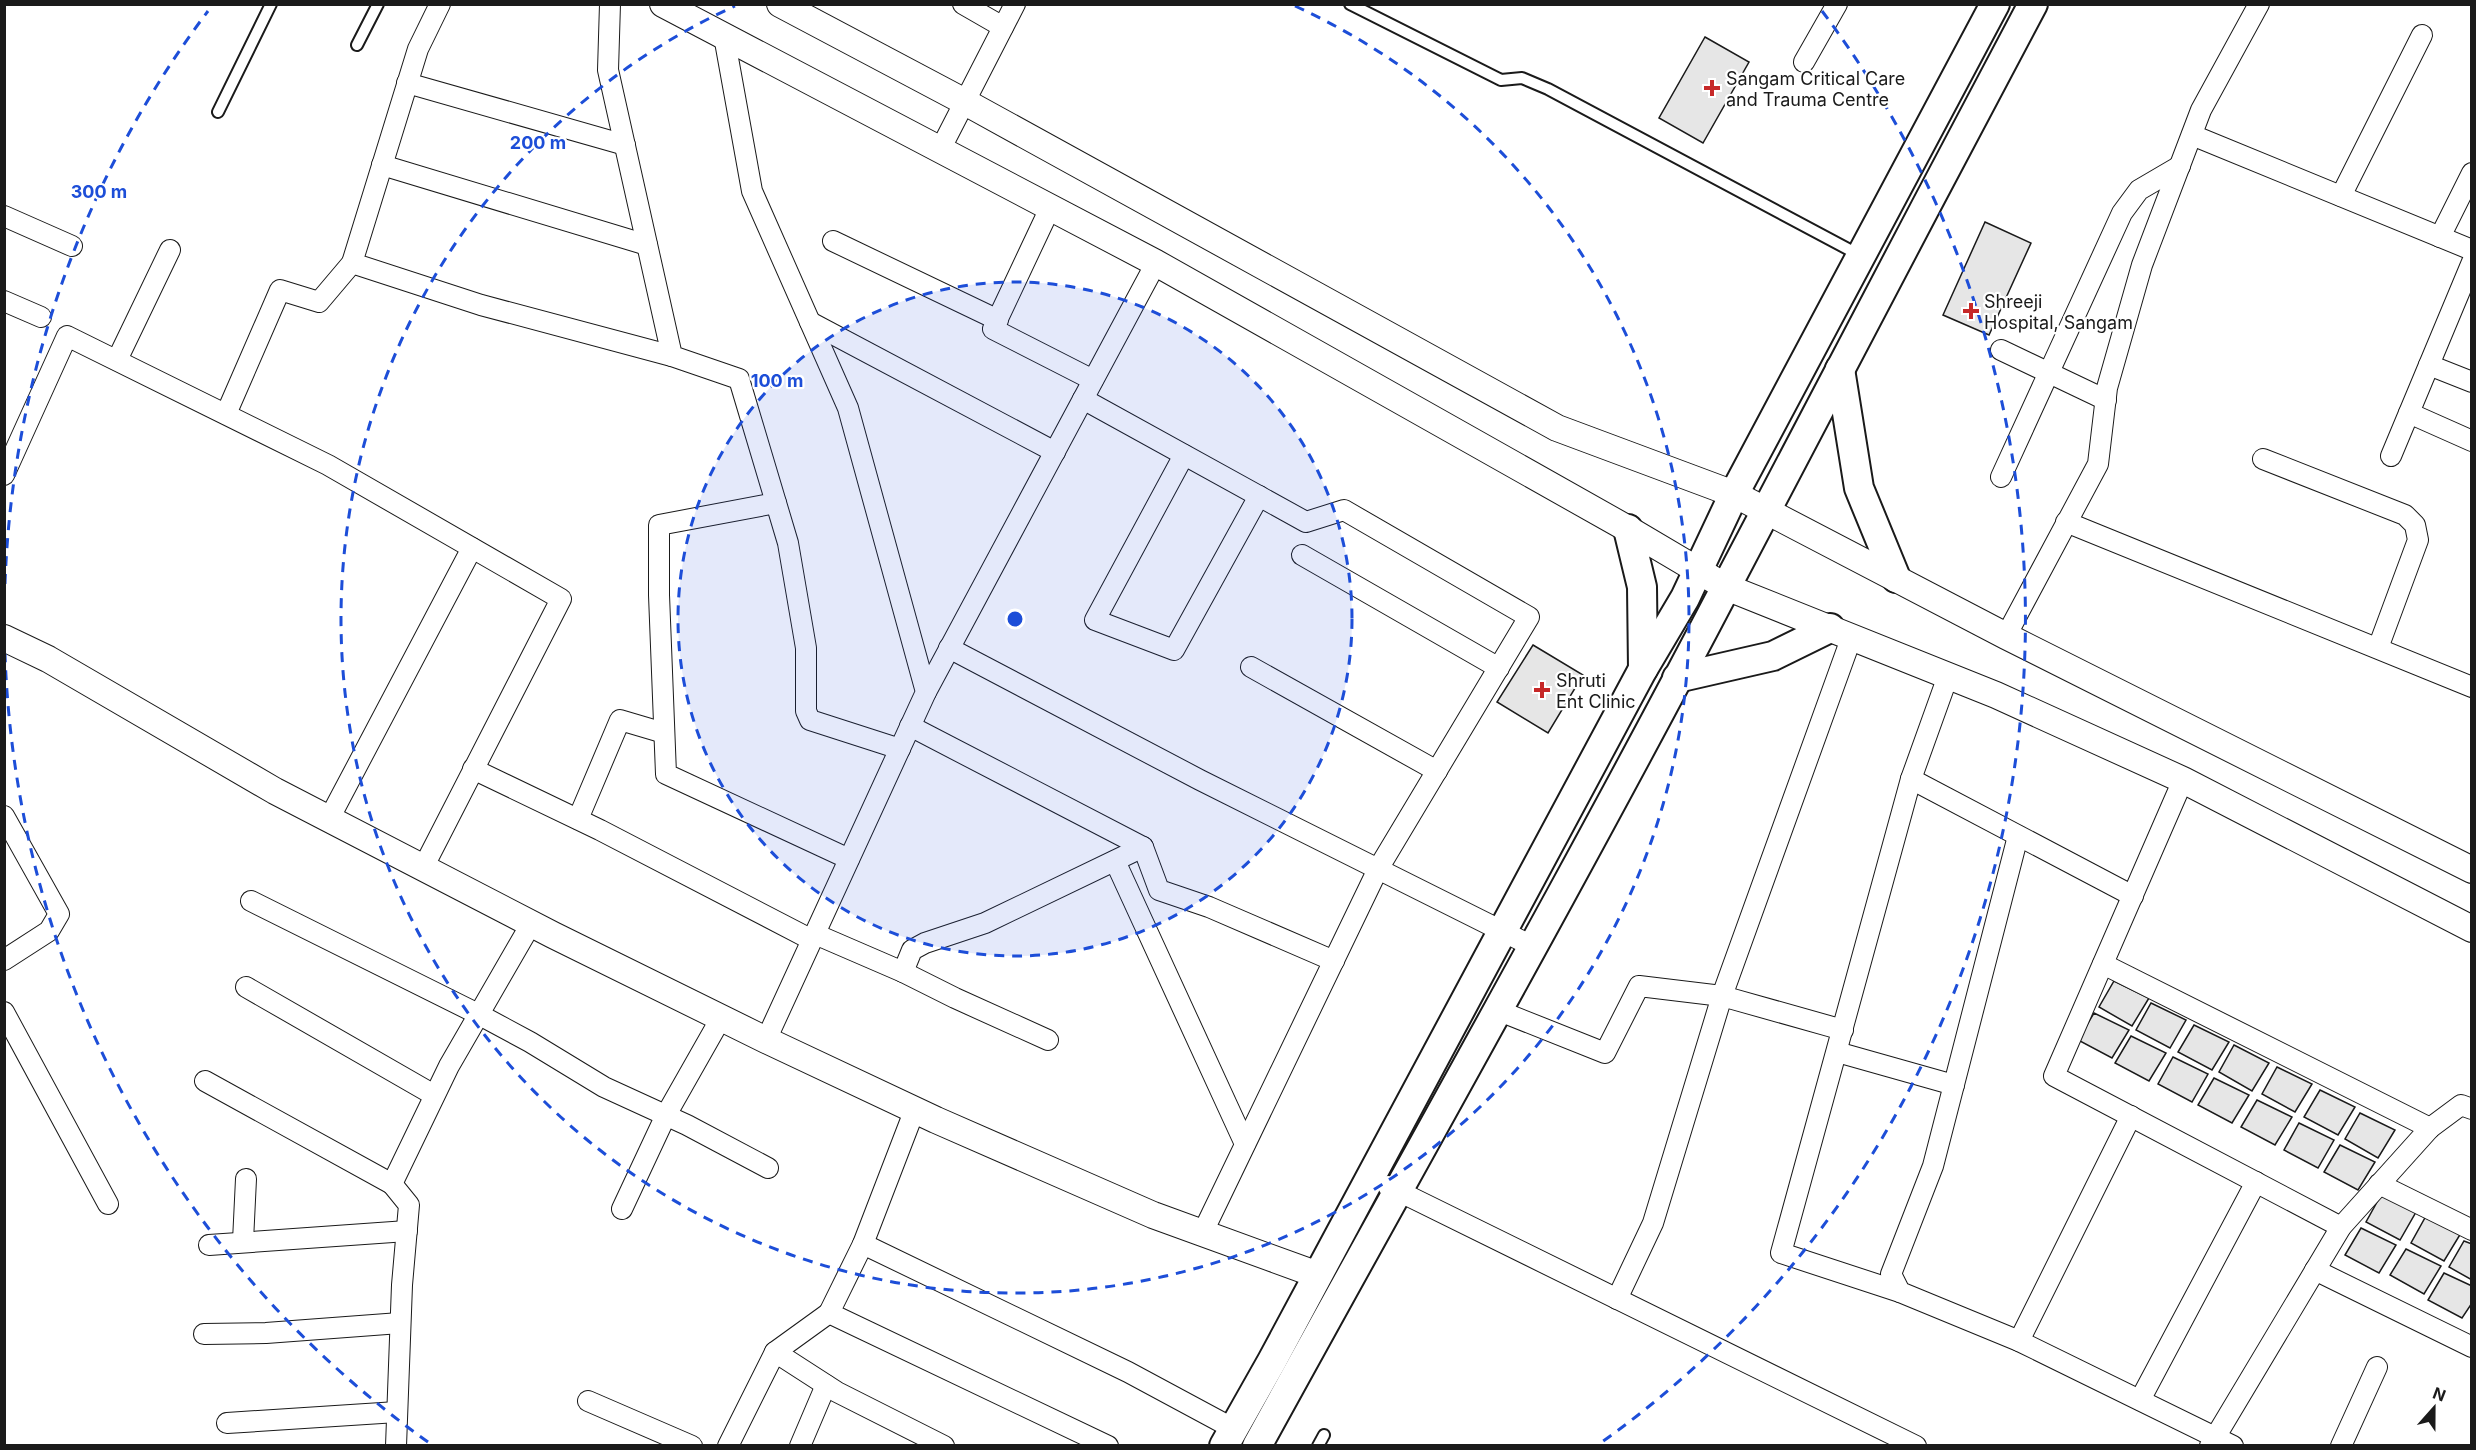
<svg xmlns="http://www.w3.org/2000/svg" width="2476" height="1450" viewBox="0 0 2476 1450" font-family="Inter,sans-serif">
	<rect width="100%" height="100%" fill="#fff"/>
	<g fill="#e6e6e6" stroke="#1a1a1a" stroke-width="1.5">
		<path d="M1705 37 1749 62 1703 143 1659 118Z"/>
		<path d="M1985 222 2031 243 1989 335 1943 315Z"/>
		<path d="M1533 645 1583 675 1548 733 1497 702Z"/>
		<path d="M2114 981 2149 998 2132 1026 2099 1007Z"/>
		<path d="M2151 1003 2186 1020 2170 1048 2136 1030Z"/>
		<path d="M2094 1013 2129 1030 2112 1058 2078 1040Z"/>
		<path d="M2194 1025 2229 1042 2212 1070 2178 1052Z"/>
		<path d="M2131 1036 2166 1053 2149 1081 2115 1063Z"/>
		<path d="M2234 1045 2269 1063 2252 1091 2219 1072Z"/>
		<path d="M2173 1057 2208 1074 2192 1102 2158 1084Z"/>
		<path d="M2277 1067 2312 1084 2295 1112 2262 1094Z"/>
		<path d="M2214 1078 2249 1095 2232 1123 2198 1105Z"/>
		<path d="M2320 1090 2355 1107 2338 1135 2304 1117Z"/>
		<path d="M2257 1100 2292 1117 2275 1145 2241 1127Z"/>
		<path d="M2360 1113 2395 1130 2378 1158 2345 1139Z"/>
		<path d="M2299 1123 2334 1140 2318 1168 2284 1150Z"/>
		<path d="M2340 1145 2375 1162 2358 1190 2324 1172Z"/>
		<path d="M2381 1195 2416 1212 2400 1240 2366 1222Z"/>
		<path d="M2426 1216 2461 1233 2444 1261 2411 1243Z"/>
		<path d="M2361 1228 2396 1245 2379 1273 2345 1255Z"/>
		<path d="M2464 1241 2472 1244V1280L2449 1267Z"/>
		<path d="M2406 1249 2441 1266 2424 1294 2390 1275Z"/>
		<path d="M2444 1273 2472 1286V1303L2462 1318 2428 1300Z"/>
	</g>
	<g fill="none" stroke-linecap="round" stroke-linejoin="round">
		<defs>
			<g id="service">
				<path d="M1350 4 1501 80 1522 78 1548 89 1861 256"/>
				<path d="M357 45 378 4"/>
				<path d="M218 112 271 4"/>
				<path d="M1318 1446 1324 1435"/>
			</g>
			<g id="minor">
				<path d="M440 4 418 49 352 263 481 305 672 356"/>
				<path d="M610 4 608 70 672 356 739 379 788 543 806 648V711L810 720 900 749"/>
				<path d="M963 4 1003 27"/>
				<path d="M724 36 752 191 848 408 926 692 766 1040"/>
				<path d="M1804 62 1837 4"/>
				<path d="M407 83 625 145"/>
				<path d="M2192 135 2472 250"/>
				<path d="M940 150 1015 4"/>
				<path d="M382 165 647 245"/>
				<path d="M2341 196 2422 35"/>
				<path d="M1050 208 993 329 1093 380"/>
				<path d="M4 216 72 246"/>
				<path d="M2440 237 2472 173"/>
				<path d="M833 241 998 320"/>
				<path d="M4 301 41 317"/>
				<path d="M810 322 1055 452"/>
				<path d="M2001 350 2106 400"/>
				<path d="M117 360 170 250"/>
				<path d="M2429 365 2472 382"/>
				<path d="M1083 399 1306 522 1344 510 1529 617 1378 869 1202 1234"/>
				<path d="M2409 413 2472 441"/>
				<path d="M226 414 280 290 319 302 352 263"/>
				<path d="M1184 455 1095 620 1174 650 1259 496"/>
				<path d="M2391 456 2472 262"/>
				<path d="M2263 459 2405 515 2415 525 2418 540 2378 648"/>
				<path d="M4 475 67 336 328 465 561 599 423 868"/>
				<path d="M2001 477 2122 213 2139 190 2180 166"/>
				<path d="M776 503 659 525V595L666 774 849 859"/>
				<path d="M2066 522 2472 687"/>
				<path d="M1302 555 1499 668"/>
				<path d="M2006 636 2098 464 2107 388 2142 265 2201 110 2259 4"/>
				<path d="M949 648 1200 780 1532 946"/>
				<path d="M1251 667 1437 771"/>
				<path d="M926 692 1156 263"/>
				<path d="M910 726 1143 847 1159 890 1209 907 1334 961"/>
				<path d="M473 769 600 830 812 940"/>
				<path d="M1911 779 2133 896"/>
				<path d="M2183 780 2054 1076 2341 1227"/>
				<path d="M4 816 59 914 49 931 4 960"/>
				<path d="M329 819 472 548"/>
				<path d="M578 819 620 720 664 733"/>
				<path d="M2018 836 1933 1166 1891 1274 1900 1292 2019 1341 2233 1446"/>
				<path d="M1115 861 1245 1144"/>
				<path d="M251 901 478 1014 530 1042 604 1087 687 1125 768 1168"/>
				<path d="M815 934 903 972 912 950 925 943 985 923 1143 847"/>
				<path d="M2103 964 2430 1128"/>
				<path d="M903 972 955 998 1048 1040"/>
				<path d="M246 987 434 1095"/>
				<path d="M1497 1010 1605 1053 1639 986 1722 996 1843 1030"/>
				<path d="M4 1012 108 1204"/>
				<path d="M1837 1052 1954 1085"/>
				<path d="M205 1081 392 1184 449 1066 531 924"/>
				<path d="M915 1109 863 1244 1128 1372 1234 1429"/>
				<path d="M392 1184 409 1205 402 1285 396 1446"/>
				<path d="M2379 1184 2472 1230"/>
				<path d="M1388 1186 1916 1446"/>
				<path d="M622 1209 666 1115 721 1018"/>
				<path d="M243 1241 246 1179"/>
				<path d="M863 1244 829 1313 1108 1446"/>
				<path d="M209 1245 407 1231"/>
				<path d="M2315 1270 2472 1347"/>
				<path d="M1900 1292 1781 1253 1911 779 1948 676"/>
				<path d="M1617 1299 1653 1223 1722 996 1852 636"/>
				<path d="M204 1334 266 1333 400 1323"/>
				<path d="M2019 1341 2131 1116"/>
				<path d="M775 1352 837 1392 944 1446"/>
				<path d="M2140 1400 2256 1182"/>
				<path d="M588 1401 692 1446"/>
				<path d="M227 1423 397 1412"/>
				<path d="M728 1446 775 1352 829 1313"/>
				<path d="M800 1446 826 1385"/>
				<path d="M2210 1446 2341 1227 2430 1128 2461 1105 2472 1109"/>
				<path d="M2341 1446 2377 1367"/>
			</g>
			<g id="tertiary">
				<path d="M663 4 1156 263 1628 529 1726 587 1996 695 2183 780 2472 929"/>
				<path d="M780 4 965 102 1557 428 1734 494 2006 636 2472 870"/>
				<path d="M4 638 48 659 275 791 553 935 766 1040 936 1120 1153 1215 1318 1275"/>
			</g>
			<g id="secondary">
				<path d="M1840 369 1859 488 1896 578"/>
				<path d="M1628 529 1642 587 1643 669"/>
				<path d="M1677 678 1773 656 1830 628"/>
				<path d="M1224 1446 1272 1361 1643 669 1685 598 1734 494 1995 4"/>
				<path d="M1257 1446C1414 1160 1575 876 1726 587 1828 392 1930 198 2033 4"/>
			</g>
		</defs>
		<use href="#service" stroke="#1a1a1a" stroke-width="14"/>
		<use href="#minor" stroke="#1a1a1a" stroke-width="22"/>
		<use href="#tertiary" stroke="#1a1a1a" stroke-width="28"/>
		<use href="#secondary" stroke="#1a1a1a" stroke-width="32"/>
		<use href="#service" stroke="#fff" stroke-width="10"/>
		<use href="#minor" stroke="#fff" stroke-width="20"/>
		<use href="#tertiary" stroke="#fff" stroke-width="26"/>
		<use href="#secondary" stroke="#fff" stroke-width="28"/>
	</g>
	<circle cx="1015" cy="619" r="337" fill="#1d4ed8" fill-opacity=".12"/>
	<g fill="none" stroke="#1d4ed8" stroke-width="3" stroke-dasharray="10 8">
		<circle cx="1015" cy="619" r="337"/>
		<path d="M1295 6A674 674 0 1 1 735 6"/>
		<path d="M428 1442A1011 1011 0 0 1 5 654M5 584A1011 1011 0 0 1 208 11M1822 11A1011 1011 0 0 1 1602 1442"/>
	</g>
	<g fill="#c62828" stroke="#fff" stroke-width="2">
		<path d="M1709 79h6v6h6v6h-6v6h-6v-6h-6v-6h6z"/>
		<path d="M1968 302h6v6h6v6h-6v6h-6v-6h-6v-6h6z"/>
		<path d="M1539 681h6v6h6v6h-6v6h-6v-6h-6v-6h6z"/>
	</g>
	<g text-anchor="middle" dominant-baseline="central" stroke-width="4.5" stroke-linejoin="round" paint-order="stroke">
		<g font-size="18" fill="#1a1a1a" stroke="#fff" text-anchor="start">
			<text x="1726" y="78">Sangam Critical Care<tspan x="1726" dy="21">and Trauma Centre</tspan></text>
			<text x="1984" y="301">Shreeji<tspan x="1984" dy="21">Hospital, Sangam</tspan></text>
			<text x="1556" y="680">Shruti<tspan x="1556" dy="21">Ent Clinic</tspan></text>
		</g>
	</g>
	<circle cx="1015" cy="619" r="9" fill="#1d4ed8" stroke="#fff" stroke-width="3"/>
	<g font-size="18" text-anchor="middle" font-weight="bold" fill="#1d4ed8" stroke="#fff" stroke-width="4.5" stroke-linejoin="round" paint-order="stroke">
		<text x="538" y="149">200 m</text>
		<text x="99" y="198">300 m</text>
		<text x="777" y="387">100 m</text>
	</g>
	<rect width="2476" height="1450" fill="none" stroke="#1a1a1a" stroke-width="12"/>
	<g transform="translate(2434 1408) rotate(21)" stroke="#ffffff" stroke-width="4.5" paint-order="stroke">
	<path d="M0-4.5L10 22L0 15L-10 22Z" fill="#1a1a1a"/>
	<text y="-9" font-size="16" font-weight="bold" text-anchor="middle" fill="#1a1a1a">N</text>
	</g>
</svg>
